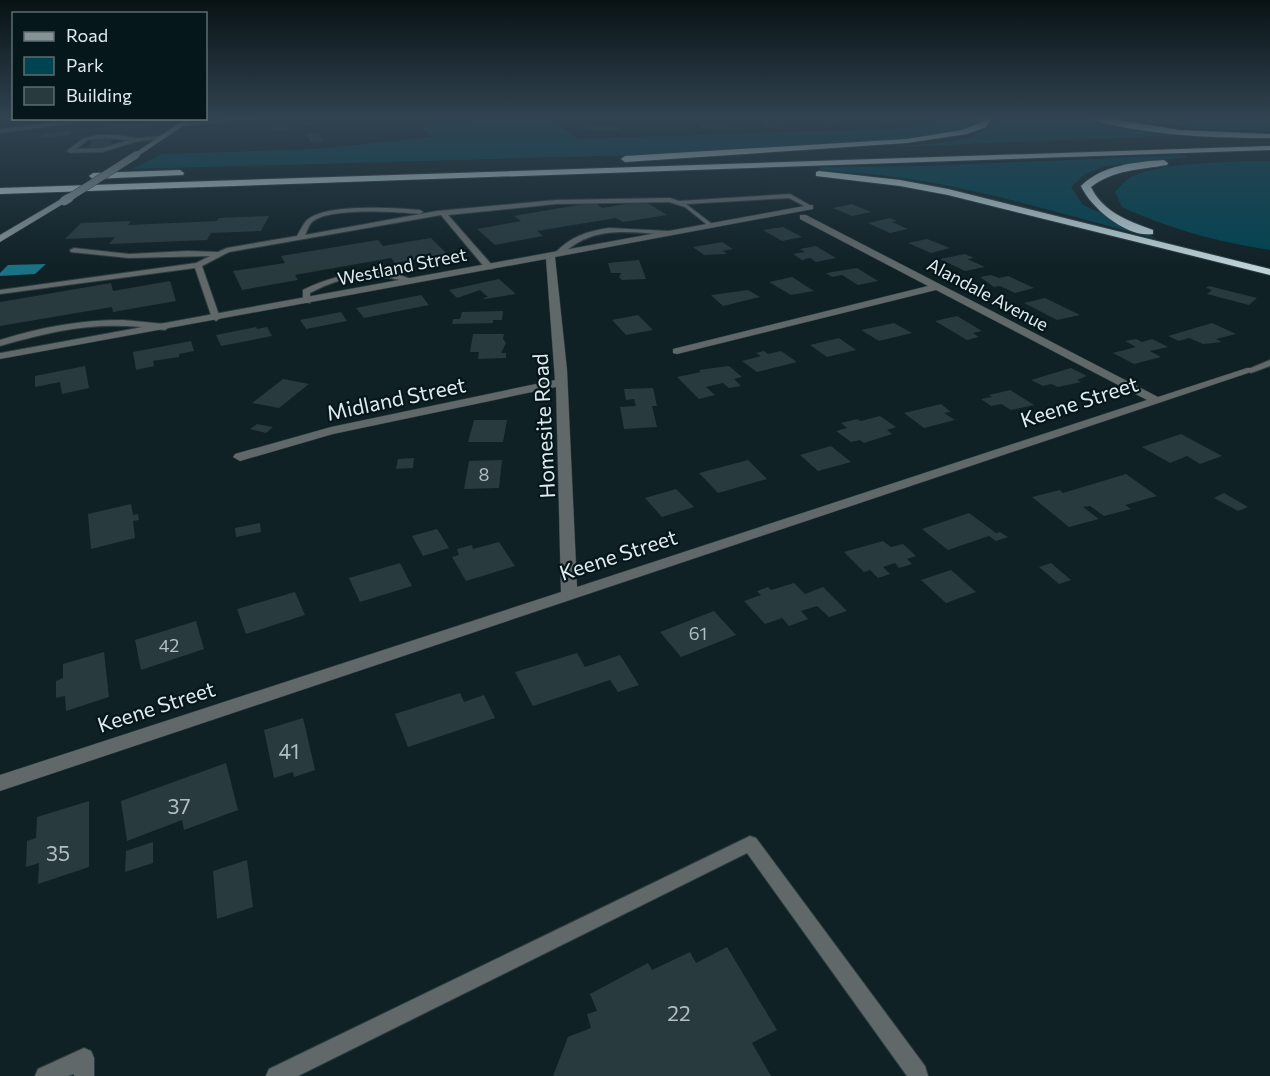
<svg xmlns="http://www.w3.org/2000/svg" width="1270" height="1076" viewBox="0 0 1270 1076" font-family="Commissioner,sans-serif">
	<rect width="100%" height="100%" fill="#0f2125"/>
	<g fill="#004451">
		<path d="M498 117H547L577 139 890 129 928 124 938 117H989L983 125 964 132 907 141 675 154 132 169 162 154 316 149 432 137 421 126Z"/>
		<path d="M1002 117H1075L1114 127 1183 135 894 147C928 143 978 146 1002 117Z"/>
		<path d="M1121 117H1270V131L1203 129Z"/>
		<path d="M1185 155 1189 157 1106 166 1085 174 1071 187 1083 205 1157 239C1068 216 979 187 888 176 865 173 842 172 819 170L820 167 925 166Z"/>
		<path d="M1270 161V250C1215 241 1173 230 1122 207L1115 192C1119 188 1123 182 1128 179 1156 161 1235 162 1270 161Z"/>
	</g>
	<path fill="#1a7385" d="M46 264 35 274 0 276V273L8 265Z"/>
	<g fill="#283a3e">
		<path d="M324 118H338L340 120 305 126 303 123Z"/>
		<path d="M898 118 904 122 880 123 874 119Z"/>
		<path d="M839 119 843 123H828L830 125 821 126 815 120Z"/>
		<path d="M762 121H786L790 125H773L776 128H766Z"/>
		<path d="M288 122V130H271L270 124Z"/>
		<path d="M117 123 149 125 137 129 106 127Z"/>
		<path d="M725 123 728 128H702L699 124Z"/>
		<path d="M586 126H620L621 130H587Z"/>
		<path d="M70 131 71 135 42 138V134Z"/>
		<path d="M319 133 323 141 311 142 305 134Z"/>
		<path d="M113 137 110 147 89 148 93 138Z"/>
		<path d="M644 201 667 215 623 222 616 218 537 231 543 236 495 245 477 229 521 221 514 216 595 202 602 208Z"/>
		<path d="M852 204 871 212 852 216 833 208Z"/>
		<path d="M269 216 261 231 211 233 207 240 109 244 115 237 65 239 81 223 131 221 128 225 217 221 219 218Z"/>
		<path d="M890 218 897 221 892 222 908 229 890 233 868 223Z"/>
		<path d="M783 227 802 237 782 241 763 230Z"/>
		<path d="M431 238 447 254 395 263 391 258 295 275 298 280 242 290 233 271 285 263 281 256 378 240 383 246Z"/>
		<path d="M927 239 950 248 931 253 908 243Z"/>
		<path d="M722 242 733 249 723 251 727 254 704 255 693 247Z"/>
		<path d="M816 246 836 258 816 262 810 258 802 260 793 254 805 252 800 249Z"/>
		<path d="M965 254 974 258 967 259 985 267 965 271 940 259Z"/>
		<path d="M639 260 646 279 622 280 619 277 621 273H611L608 263Z"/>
		<path d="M857 268 878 281 858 285 842 275 832 277 826 273Z"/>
		<path d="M991 275 999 278 1008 276 1034 288 1015 293 1000 286 994 287 980 277Z"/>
		<path d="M792 277 814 291 791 295 769 282Z"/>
		<path d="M499 279 516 294 485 299 483 298 488 297 480 290 457 298 449 290Z"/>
		<path d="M170 281 176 301 113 312 112 307 0 326V302L111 283 113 291Z"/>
		<path d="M1209 286 1257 298 1249 305 1207 294 1212 290 1206 288Z"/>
		<path d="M748 290 760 297 723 306 711 295Z"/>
		<path d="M421 295 429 305 364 318 356 308Z"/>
		<path d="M1045 298 1080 315 1057 320 1024 303Z"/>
		<path d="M503 311 502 320H493V323L452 324 453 319H460L462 312Z"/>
		<path d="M341 312 347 321 306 329 300 320Z"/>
		<path d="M638 315 653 330 626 335 612 320Z"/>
		<path d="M957 316 982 331 973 333 979 337 967 340 935 321Z"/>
		<path d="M894 323 912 333 879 341 861 330Z"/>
		<path d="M1212 323 1236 334 1216 339 1222 342 1203 344 1189 338 1179 341 1168 336Z"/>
		<path d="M256 327 257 329 267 327 272 336 221 346 216 335Z"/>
		<path d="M473 334H504L503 339 506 343 501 353H506V358L478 359 479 352H470Z"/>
		<path d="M839 338 856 350 827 357 810 345Z"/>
		<path d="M1136 339 1142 342 1152 339 1168 347 1150 351 1161 357 1134 364 1113 353 1136 347 1125 341Z"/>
		<path d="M191 341 194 351 179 354V357L153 361 154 366 136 370 133 352Z"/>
		<path d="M764 351 768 354 781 351 797 362 757 372 742 361 761 356 756 353Z"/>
		<path d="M85 366 89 388 62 394 60 382 35 387V376Z"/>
		<path d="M729 366 742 377 734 379 741 386 729 388 723 383 706 387 715 395 699 399 677 377 701 372 699 370Z"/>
		<path d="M1071 368 1087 376 1077 380 1081 382 1058 387 1051 384 1043 386 1031 380Z"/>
		<path d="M283 379 309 384 279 408 252 403Z"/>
		<path d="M653 388 657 406H652L657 427 624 429 620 407 636 406 634 399 626 400 624 389Z"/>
		<path d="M1010 390 1034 405 1011 410 1001 404 991 406 981 399 992 397 989 395Z"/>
		<path d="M941 404 951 412 944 413 955 420 924 428 904 413Z"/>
		<path d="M880 416 896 427 887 430 892 434 864 443 860 440 851 442 836 431 847 428 841 423 857 419 861 421Z"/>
		<path d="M474 420H507L503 442H468Z"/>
		<path d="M257 424 273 427 266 433 250 429Z"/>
		<path d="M1181 434 1222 456 1200 464 1187 456 1170 463 1142 447Z"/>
		<path d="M831 446 851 462 818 471 800 455Z"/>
		<path d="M414 458 413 468 396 469 398 459Z"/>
		<path d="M502 460 499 488 464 489 469 461Z"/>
		<path d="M748 460 767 479 718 493 699 473Z"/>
		<path d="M1126 474 1157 496 1125 505 1131 509 1104 516 1090 506 1083 507 1099 519 1069 527 1032 497 1060 490 1063 493Z"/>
		<path d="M676 489 694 507 662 517 645 498Z"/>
		<path d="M1224 493 1248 507 1238 511 1214 498Z"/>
		<path d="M131 504 133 515 138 514 139 520 133 521 135 538 91 549 88 514Z"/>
		<path d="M969 513 996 533 1000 532 1008 537 996 541 989 536 948 550 922 529Z"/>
		<path d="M260 523 261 532 236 537 235 528Z"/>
		<path d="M437 529 449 548 423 556 412 536Z"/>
		<path d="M883 541 891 547 903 544 916 556 907 559 912 564 899 568 895 563 883 567 890 574 878 578 870 570 864 572 844 552Z"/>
		<path d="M499 542 515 566 466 581 452 557 459 555 457 549 472 545 473 549Z"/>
		<path d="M400 563 412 586 360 602 349 578Z"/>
		<path d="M1051 563 1071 580 1059 584 1039 567Z"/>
		<path d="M951 570 976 592 946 603 921 580Z"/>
		<path d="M794 583 805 594 823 587 847 611 829 617 817 606 801 611 808 619 789 626 782 618 765 624 744 601 761 595 757 591 768 587 771 590Z"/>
		<path d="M295 592 305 615 246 634 237 609Z"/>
		<path d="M714 611 736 635 681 657 660 632Z"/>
		<path d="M196 621 204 649 141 670 135 640Z"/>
		<path d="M104 652 109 697 66 711 65 696 56 698V681L63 678V664Z"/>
		<path d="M577 653 585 667 620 655 639 685 618 692 610 680 533 706 515 672Z"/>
		<path d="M460 693 464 702 484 695 495 718 408 747 395 714Z"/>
		<path d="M303 718 315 770 294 777 293 772 274 778 264 730Z"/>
		<path d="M226 763 238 810 184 830 182 820 127 841 121 801Z"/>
		<path d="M89 801V867L38 884 39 863 26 867 27 841 36 838 37 817Z"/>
		<path d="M153 842V863L125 872 126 851Z"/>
		<path d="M247 860 253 907 217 919 213 871Z"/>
		<path d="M727 947 777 1030 752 1043 771 1076H553L568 1037 591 1028 587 1014 597 1011 590 994 648 963 652 970 690 952 696 963Z"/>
	</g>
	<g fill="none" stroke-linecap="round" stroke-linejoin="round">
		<defs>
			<g id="service">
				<path d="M97 135H118L136 138 162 136 165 138 135 142 102 152 70 153 67 151 82 139ZM104 138 130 140 102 148 76 149 88 140Z"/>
				<path d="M790 194 813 207 808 208 789 198 686 204 712 224V226L710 227 685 207 669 202 556 204 448 215 492 265V269H486L441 215 229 252 202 266 220 318 216 321 212 318 195 268 0 294V290L196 263 210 256 129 258 71 252 70 250 74 248 129 254 188 251 218 252 227 248 297 236C300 231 303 224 307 220 327 203 395 208 420 210L423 212 420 214C396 212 330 207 312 222 309 225 307 231 305 235L437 211 556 200 670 198 679 201Z"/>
				<path d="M609 228 668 231 671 233 668 235C629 232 592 225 562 255L555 253C570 237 587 231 609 228Z"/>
				<path d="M371 271 398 274 415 281 411 283C373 272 346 274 310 293V303L303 301V290C325 279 347 273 371 271Z"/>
				<path d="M123 320 165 324 169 327 165 330C102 320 60 329 0 346V340C41 327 80 320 123 320Z"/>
				<path d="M1270 360V366L1251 373 1246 370Z"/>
				<path d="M750 836 756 838 925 1066 928 1076H907L747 853 298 1076H266L269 1069Z"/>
				<path d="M84 1048 91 1051 94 1058V1076H74V1074L68 1076H35L38 1069Z"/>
			</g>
			<g id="minor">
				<path d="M240 117H268L184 126 181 124Z"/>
				<path d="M91 118H114L0 133V129Z"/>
				<path d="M810 205H813V209L555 257 567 370 577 587 1147 400 936 290 677 354 673 353V349L928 286 800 219V215H806L1158 397 1247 368H1255L1257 370 0 791V775L561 592 556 387 333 434 240 461 233 457 235 454 331 427 555 380 546 259 0 359V353Z"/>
			</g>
			<g id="secondary">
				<path d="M187 118H195L138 156 132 155Z"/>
				<path d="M61 199 68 201 0 242V235Z"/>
			</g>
			<g id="motorway">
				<path d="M985 117H993L986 127 967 134 907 143 625 162 621 159 625 156 907 139 962 130 980 123Z"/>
				<path d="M1085 117H1099L1179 130 1270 134V138C1220 138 1170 136 1121 127 1110 124 1096 123 1085 117Z"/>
				<path d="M1270 146V150L0 194V188Z"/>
				<path d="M1164 160 1168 163 1167 165C1139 170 1115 169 1091 187 1103 212 1128 221 1153 230V234C1127 238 1091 208 1081 186 1102 165 1136 162 1164 160Z"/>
				<path d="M180 170 184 173 183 175 93 179 89 176 93 173Z"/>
				<path d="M819 171 900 180 948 189 1270 269V275L948 195 900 186 816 176V172Z"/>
			</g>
		</defs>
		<use href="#service" stroke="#2c3d41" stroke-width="2"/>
		<use href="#minor" stroke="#2c3d41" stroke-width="1"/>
		<use href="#secondary" stroke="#2c3d41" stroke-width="1"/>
		<use href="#motorway" stroke="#2c3d41" stroke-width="2"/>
		<use href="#service" fill="#60686a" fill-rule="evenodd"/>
		<use href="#minor" fill="#60686a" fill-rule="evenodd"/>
		<use href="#secondary" fill="#859397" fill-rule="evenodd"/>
		<use href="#motorway" fill="#bdd3d8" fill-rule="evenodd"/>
		<defs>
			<path id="secondary-bridge-far1" d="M67 199 136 155"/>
			<path id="secondary-bridge" d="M64 201 69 198"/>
		</defs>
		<use href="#secondary-bridge-far1" stroke="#2c3d41" stroke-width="8" stroke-linecap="butt"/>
		<use href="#secondary-bridge" stroke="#2c3d41" stroke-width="10" stroke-linecap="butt"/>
		<use href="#secondary-bridge-far1" stroke="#859397" stroke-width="7"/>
		<use href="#secondary-bridge" stroke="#859397" stroke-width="9"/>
	</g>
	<linearGradient id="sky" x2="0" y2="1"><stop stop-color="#081214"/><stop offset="0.44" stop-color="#314351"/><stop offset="1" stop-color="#314351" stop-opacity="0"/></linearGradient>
	<rect width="1270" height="268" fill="url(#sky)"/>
	<g text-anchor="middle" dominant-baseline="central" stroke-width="4.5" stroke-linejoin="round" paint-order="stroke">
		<g font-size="18" fill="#e0ebee" stroke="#06171c">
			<text transform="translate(402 266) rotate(-11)">Westland Street</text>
			<text transform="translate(988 294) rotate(28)">Alandale Avenue</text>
		</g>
		<g font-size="18" fill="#b2bfc2">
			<text x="484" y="474">8</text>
			<text x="698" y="633">61</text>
			<text x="169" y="645">42</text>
		</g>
		<g font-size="21" fill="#e0ebee" stroke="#06171c">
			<text transform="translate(396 398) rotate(-12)">Midland Street</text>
			<text transform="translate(1079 401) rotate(-18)">Keene Street</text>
			<text transform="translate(543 426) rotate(-93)">Homesite Road</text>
			<text transform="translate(618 554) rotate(-18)">Keene Street</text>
			<text transform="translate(156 706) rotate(-18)">Keene Street</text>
		</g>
		<g font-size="21" fill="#b2bfc2">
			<text x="289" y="750">41</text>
			<text x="179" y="805">37</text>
			<text x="58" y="852">35</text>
			<text x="679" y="1012">22</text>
		</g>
	</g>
	<rect x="12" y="12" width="195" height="108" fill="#06171c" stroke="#5d6c70" stroke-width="1.5"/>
	<rect x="24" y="32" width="30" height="9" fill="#859397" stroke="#5d6c70" stroke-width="1.5"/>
	<text x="66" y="42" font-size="18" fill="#e0ebee">Road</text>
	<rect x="24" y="57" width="30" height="18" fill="#004451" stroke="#5d6c70" stroke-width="1.5"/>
	<text x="66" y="72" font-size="18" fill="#e0ebee">Park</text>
	<rect x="24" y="87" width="30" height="18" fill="#283a3e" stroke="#5d6c70" stroke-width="1.5"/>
	<text x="66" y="102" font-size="18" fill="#e0ebee">Building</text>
</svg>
